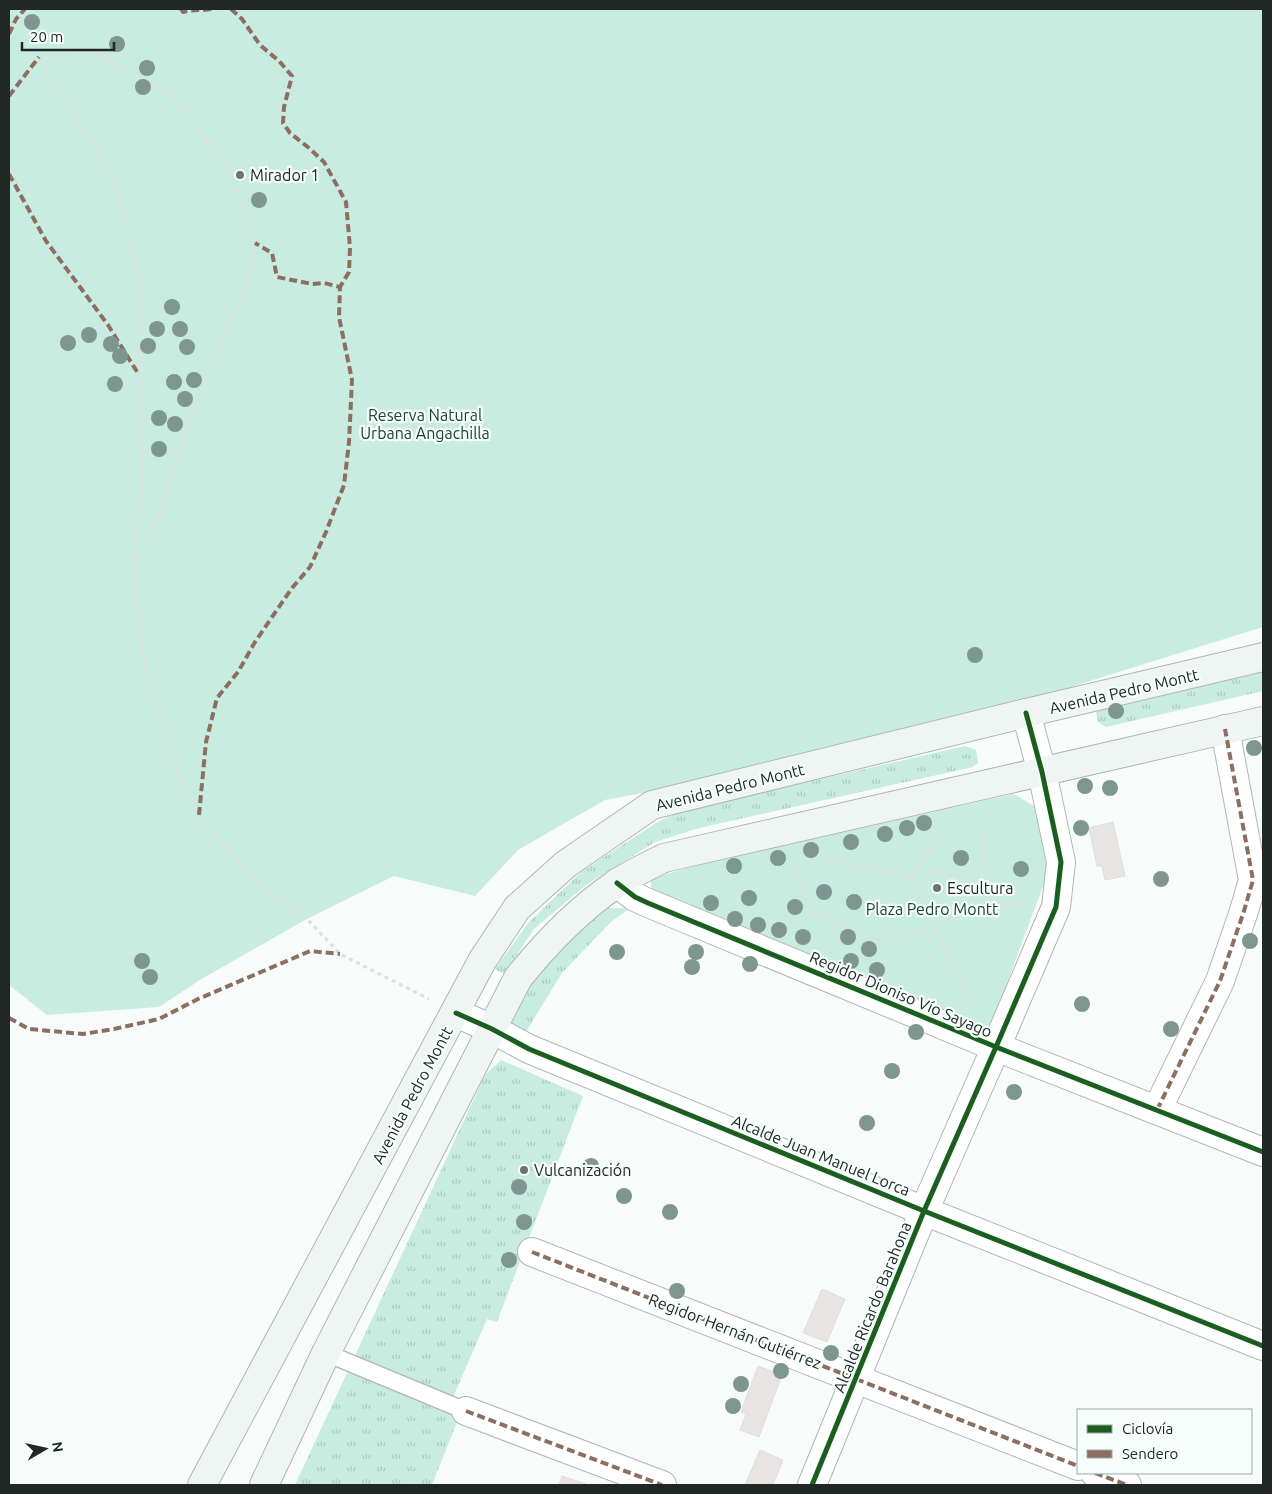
<svg xmlns="http://www.w3.org/2000/svg" width="1272" height="1494" viewBox="0 0 1272 1494" font-family="Ubuntu,sans-serif">
	<defs>
		<pattern id="grass-tufts" width="24" height="20" patternUnits="userSpaceOnUse" patternTransform="scale(1.25)"><rect width="24" height="20" fill="#c9ece0"/><path d="M3 7l-1-3M5 7V3M7 7l1-3M15 17l-1-3M17 17v-4M19 17l1-3" fill="none" stroke="#accac0"/></pattern>
	</defs>
	<rect width="100%" height="100%" fill="#f7fcfa"/>
	<g fill="url(#grass-tufts)">
		<path d="M1263 668V691L1106 727 1098 722 1096 713 1100 706Z"/>
		<path d="M965 746 976 750 978 763 973 767 699 828 655 842 586 885 534 929 504 974 495 969 528 923 581 872 659 821 679 812 717 803Z"/>
		<path d="M602 908H630L611 922 562 973 524 1035 511 1026 513 1001 552 953Z"/>
		<path d="M501 1060 583 1096 497 1322 487 1319 447 1411 459 1417 432 1485H295L485 1075Z"/>
	</g>
	<g fill="#c9ece0">
		<path d="M9 9H1263V627L1013 705 774 768 605 800 518 850 475 896 394 876 307 919 203 978 159 1007 47 1015 9 985Z"/>
		<path d="M1014 794 1034 806 1049 860 1046 878 988 1034 651 898V879L701 864Z"/>
	</g>
	<g fill="#e8e4e3" stroke="#dfdedd">
		<path d="M1113 822 1125 876 1105 880 1102 866H1097L1089 828Z"/>
		<path d="M822 1289 845 1299 827 1342 803 1333Z"/>
		<path d="M758 1366 782 1375 759 1437 740 1430 746 1414 741 1412Z"/>
		<path d="M760 1450 783 1460 773 1485H745Z"/>
		<path d="M562 1476 586 1484 585 1485H559Z"/>
	</g>
	<g fill="none" stroke-linecap="round" stroke-linejoin="round">
		<defs>
			<path id="lane" d="M326 1353 466 1411"/>
			<g id="street">
				<path d="M617 883 635 897 648 903 996 1047 1263 1152"/>
				<path d="M456 1013 492 1029 529 1049 924 1211 1263 1346"/>
				<path d="M1157 1110 1220 981 1244 911 1253 880 1225 729"/>
				<path d="M532 1252 1078 1466"/>
				<path d="M466 1411 662 1485"/>
				<path d="M1095 1473 1127 1485"/>
				<path d="M812 1485 924 1211 996 1047 1056 907 1061 862 1042 772 1026 713"/>
			</g>
			<g id="secondary">
				<path d="M202 1485 482 961 517 908 566 864 652 805 1026 713 1263 657"/>
				<path d="M264 1485 326 1353 518 978C547 942 579 909 616 884 631 874 648 866 664 858L1263 721"/>
			</g>
		</defs>
		<use href="#lane" stroke="#b2b6b5" stroke-width="19"/>
		<use href="#street" stroke="#b2b6b5" stroke-width="30"/>
		<use href="#secondary" stroke="#b2b6b5" stroke-width="30"/>
		<g stroke="#dee0e0" stroke-width="3" stroke-dasharray="4 4" stroke-linecap="butt">
			<path d="M134 574 158 518 179 451 221 339 243 299 255 243 224 161 168 93 100 55 83 51 39 57 115 182 141 291 139 375 142 485 134 574 145 666 164 722 184 790 199 815 257 883 307 919 340 954 429 999"/>
			<path d="M827 859 911 877"/>
			<path d="M797 866 810 912 878 940 933 928 956 914 981 872 986 851 982 824"/>
			<path d="M917 870 958 876 1002 906 1024 905"/>
			<path d="M911 877 933 928 972 1005"/>
			<path d="M911 877 943 832"/>
			<path d="M826 946 837 922"/>
		</g>
		<use href="#lane" stroke="#fefffe" stroke-width="16"/>
		<use href="#street" stroke="#fefffe" stroke-width="28"/>
		<use href="#secondary" stroke="#eff5f3" stroke-width="28"/>
		<g stroke="#8d6e63" stroke-width="4" stroke-dasharray="8 4" stroke-linecap="butt">
			<path d="M181 9 183 12C192 9 202 11 212 9"/>
			<path d="M231 9 242 19 260 45 279 61 292 76 284 107 283 123 290 133 309 148 324 162 346 202 350 248 349 272 340 287"/>
			<path d="M9 34 16 19 25 9"/>
			<path d="M9 96 39 57"/>
			<path d="M9 174 46 241 108 325 139 375"/>
			<path d="M199 815 206 742 217 698 238 672 255 642 292 588 310 567 326 532 344 485 349 442 352 380 339 317 340 287 324 283 312 284 277 277 272 253 255 243"/>
			<path d="M9 1018 29 1029 83 1034 114 1029 159 1019 198 999 310 951 340 954"/>
			<path d="M1157 1110 1220 981 1244 911 1253 880 1225 729"/>
			<path d="M532 1252 1078 1466"/>
			<path d="M466 1411 662 1485"/>
			<path d="M1095 1473 1127 1485"/>
		</g>
		<defs>
			<g id="cycleway">
				<path d="M617 883 635 897 648 903 996 1047 1263 1152"/>
				<path d="M456 1013 492 1029 529 1049 924 1211 1263 1346"/>
				<path d="M812 1485 924 1211 996 1047 1056 907 1061 862 1042 772 1026 713"/>
			</g>
		</defs>
		<use href="#cycleway" stroke="#f5fefb" stroke-width="8"/>
		<use href="#cycleway" stroke="#1b5e20" stroke-width="5"/>
	</g>
	<g fill="#7e968f">
		<circle cx="32" cy="22" r="8"/>
		<circle cx="117" cy="44" r="8"/>
		<circle cx="147" cy="68" r="8"/>
		<circle cx="143" cy="87" r="8"/>
		<circle cx="259" cy="200" r="8"/>
		<circle cx="172" cy="307" r="8"/>
		<circle cx="157" cy="329" r="8"/>
		<circle cx="180" cy="329" r="8"/>
		<circle cx="89" cy="335" r="8"/>
		<circle cx="68" cy="343" r="8"/>
		<circle cx="111" cy="344" r="8"/>
		<circle cx="148" cy="346" r="8"/>
		<circle cx="187" cy="347" r="8"/>
		<circle cx="120" cy="356" r="8"/>
		<circle cx="194" cy="380" r="8"/>
		<circle cx="174" cy="382" r="8"/>
		<circle cx="115" cy="384" r="8"/>
		<circle cx="185" cy="399" r="8"/>
		<circle cx="159" cy="418" r="8"/>
		<circle cx="175" cy="424" r="8"/>
		<circle cx="159" cy="449" r="8"/>
		<circle cx="975" cy="655" r="8"/>
		<circle cx="1116" cy="711" r="8"/>
		<circle cx="1254" cy="748" r="8"/>
		<circle cx="1085" cy="786" r="8"/>
		<circle cx="1110" cy="788" r="8"/>
		<circle cx="924" cy="823" r="8"/>
		<circle cx="907" cy="828" r="8"/>
		<circle cx="1081" cy="828" r="8"/>
		<circle cx="885" cy="834" r="8"/>
		<circle cx="851" cy="842" r="8"/>
		<circle cx="811" cy="850" r="8"/>
		<circle cx="778" cy="858" r="8"/>
		<circle cx="961" cy="858" r="8"/>
		<circle cx="734" cy="866" r="8"/>
		<circle cx="1021" cy="869" r="8"/>
		<circle cx="1161" cy="879" r="8"/>
		<circle cx="824" cy="892" r="8"/>
		<circle cx="749" cy="898" r="8"/>
		<circle cx="854" cy="902" r="8"/>
		<circle cx="711" cy="903" r="8"/>
		<circle cx="795" cy="907" r="8"/>
		<circle cx="735" cy="919" r="8"/>
		<circle cx="758" cy="925" r="8"/>
		<circle cx="779" cy="930" r="8"/>
		<circle cx="803" cy="937" r="8"/>
		<circle cx="848" cy="937" r="8"/>
		<circle cx="1250" cy="941" r="8"/>
		<circle cx="869" cy="949" r="8"/>
		<circle cx="617" cy="952" r="8"/>
		<circle cx="696" cy="952" r="8"/>
		<circle cx="142" cy="961" r="8"/>
		<circle cx="851" cy="961" r="8"/>
		<circle cx="750" cy="964" r="8"/>
		<circle cx="692" cy="967" r="8"/>
		<circle cx="877" cy="970" r="8"/>
		<circle cx="150" cy="977" r="8"/>
		<circle cx="1082" cy="1004" r="8"/>
		<circle cx="1171" cy="1029" r="8"/>
		<circle cx="916" cy="1032" r="8"/>
		<circle cx="892" cy="1071" r="8"/>
		<circle cx="1014" cy="1092" r="8"/>
		<circle cx="867" cy="1123" r="8"/>
		<circle cx="591" cy="1166" r="8"/>
		<circle cx="519" cy="1187" r="8"/>
		<circle cx="624" cy="1196" r="8"/>
		<circle cx="670" cy="1212" r="8"/>
		<circle cx="524" cy="1222" r="8"/>
		<circle cx="509" cy="1260" r="8"/>
		<circle cx="677" cy="1291" r="8"/>
		<circle cx="831" cy="1353" r="8"/>
		<circle cx="781" cy="1371" r="8"/>
		<circle cx="741" cy="1384" r="8"/>
		<circle cx="733" cy="1406" r="8"/>
	</g>
	<g fill="#6c7270" stroke="#f5fefb" stroke-width="2">
		<circle cx="240" cy="175" r="5"/>
		<circle cx="937" cy="888" r="5"/>
		<circle cx="524" cy="1170" r="5"/>
	</g>
	<g text-anchor="middle" dominant-baseline="central" stroke-width="4.5" stroke-linejoin="round" paint-order="stroke">
		<g font-size="16" fill="#212725" stroke="#f5fefb" text-anchor="start">
			<text x="250" y="175">Mirador 1</text>
			<text x="947" y="888">Escultura</text>
			<text x="534" y="1170">Vulcanización</text>
		</g>
		<g font-size="16" fill="#1b4237" stroke="#f5fefb">
			<text x="425" y="415">Reserva Natural<tspan x="425" dy="18">Urbana Angachilla</tspan></text>
			<text x="932" y="909">Plaza Pedro Montt</text>
		</g>
		<g font-size="16" fill="#212725" stroke="#f5fefb">
			<text transform="translate(1124 691) rotate(-13)">Avenida Pedro Montt</text>
			<text transform="translate(730 787) rotate(-14)">Avenida Pedro Montt</text>
			<text transform="translate(901 994) rotate(23)">Regidor Dioniso Vío Sayago</text>
			<text transform="translate(412 1095) rotate(-62)">Avenida Pedro Montt</text>
			<text transform="translate(821 1155) rotate(22)">Alcalde Juan Manuel Lorca</text>
			<text transform="translate(872 1307) rotate(-68)">Alcalde Ricardo Barahona</text>
			<text transform="translate(735 1331) rotate(21)">Regidor Hernán Gutiérrez</text>
		</g>
	</g>
	<rect width="1272" height="1494" fill="none" stroke="#212725" stroke-width="20"/>
	<rect x="1077" y="1409" width="175" height="65" fill="#f5fefb" stroke="#a0a8a5"/>
	<rect x="1087" y="1425" width="25" height="8" fill="#1b5e20" stroke="#a0a8a5"/>
	<text x="1122" y="1434" font-size="15" fill="#212725">Ciclovía</text>
	<rect x="1087" y="1450" width="25" height="8" fill="#8d6e63" stroke="#a0a8a5"/>
	<text x="1122" y="1459" font-size="15" fill="#212725">Sendero</text>
	<g transform="translate(45 1449) rotate(81)" stroke="#f5fefb" stroke-width="4" paint-order="stroke">
	<path d="M0-4L9 19L0 12L-9 19Z" fill="#212725"/>
	<text y="-8" font-size="14" font-weight="bold" text-anchor="middle" fill="#212725">N</text>
	</g>
	<path d="M22 42v8h92v-8" fill="none" stroke="#212725" stroke-width="2.5"/>
	<text x="30" y="42" font-size="15" fill="#212725" stroke="#f5fefb" stroke-width="4" paint-order="stroke">20 m</text>
</svg>
